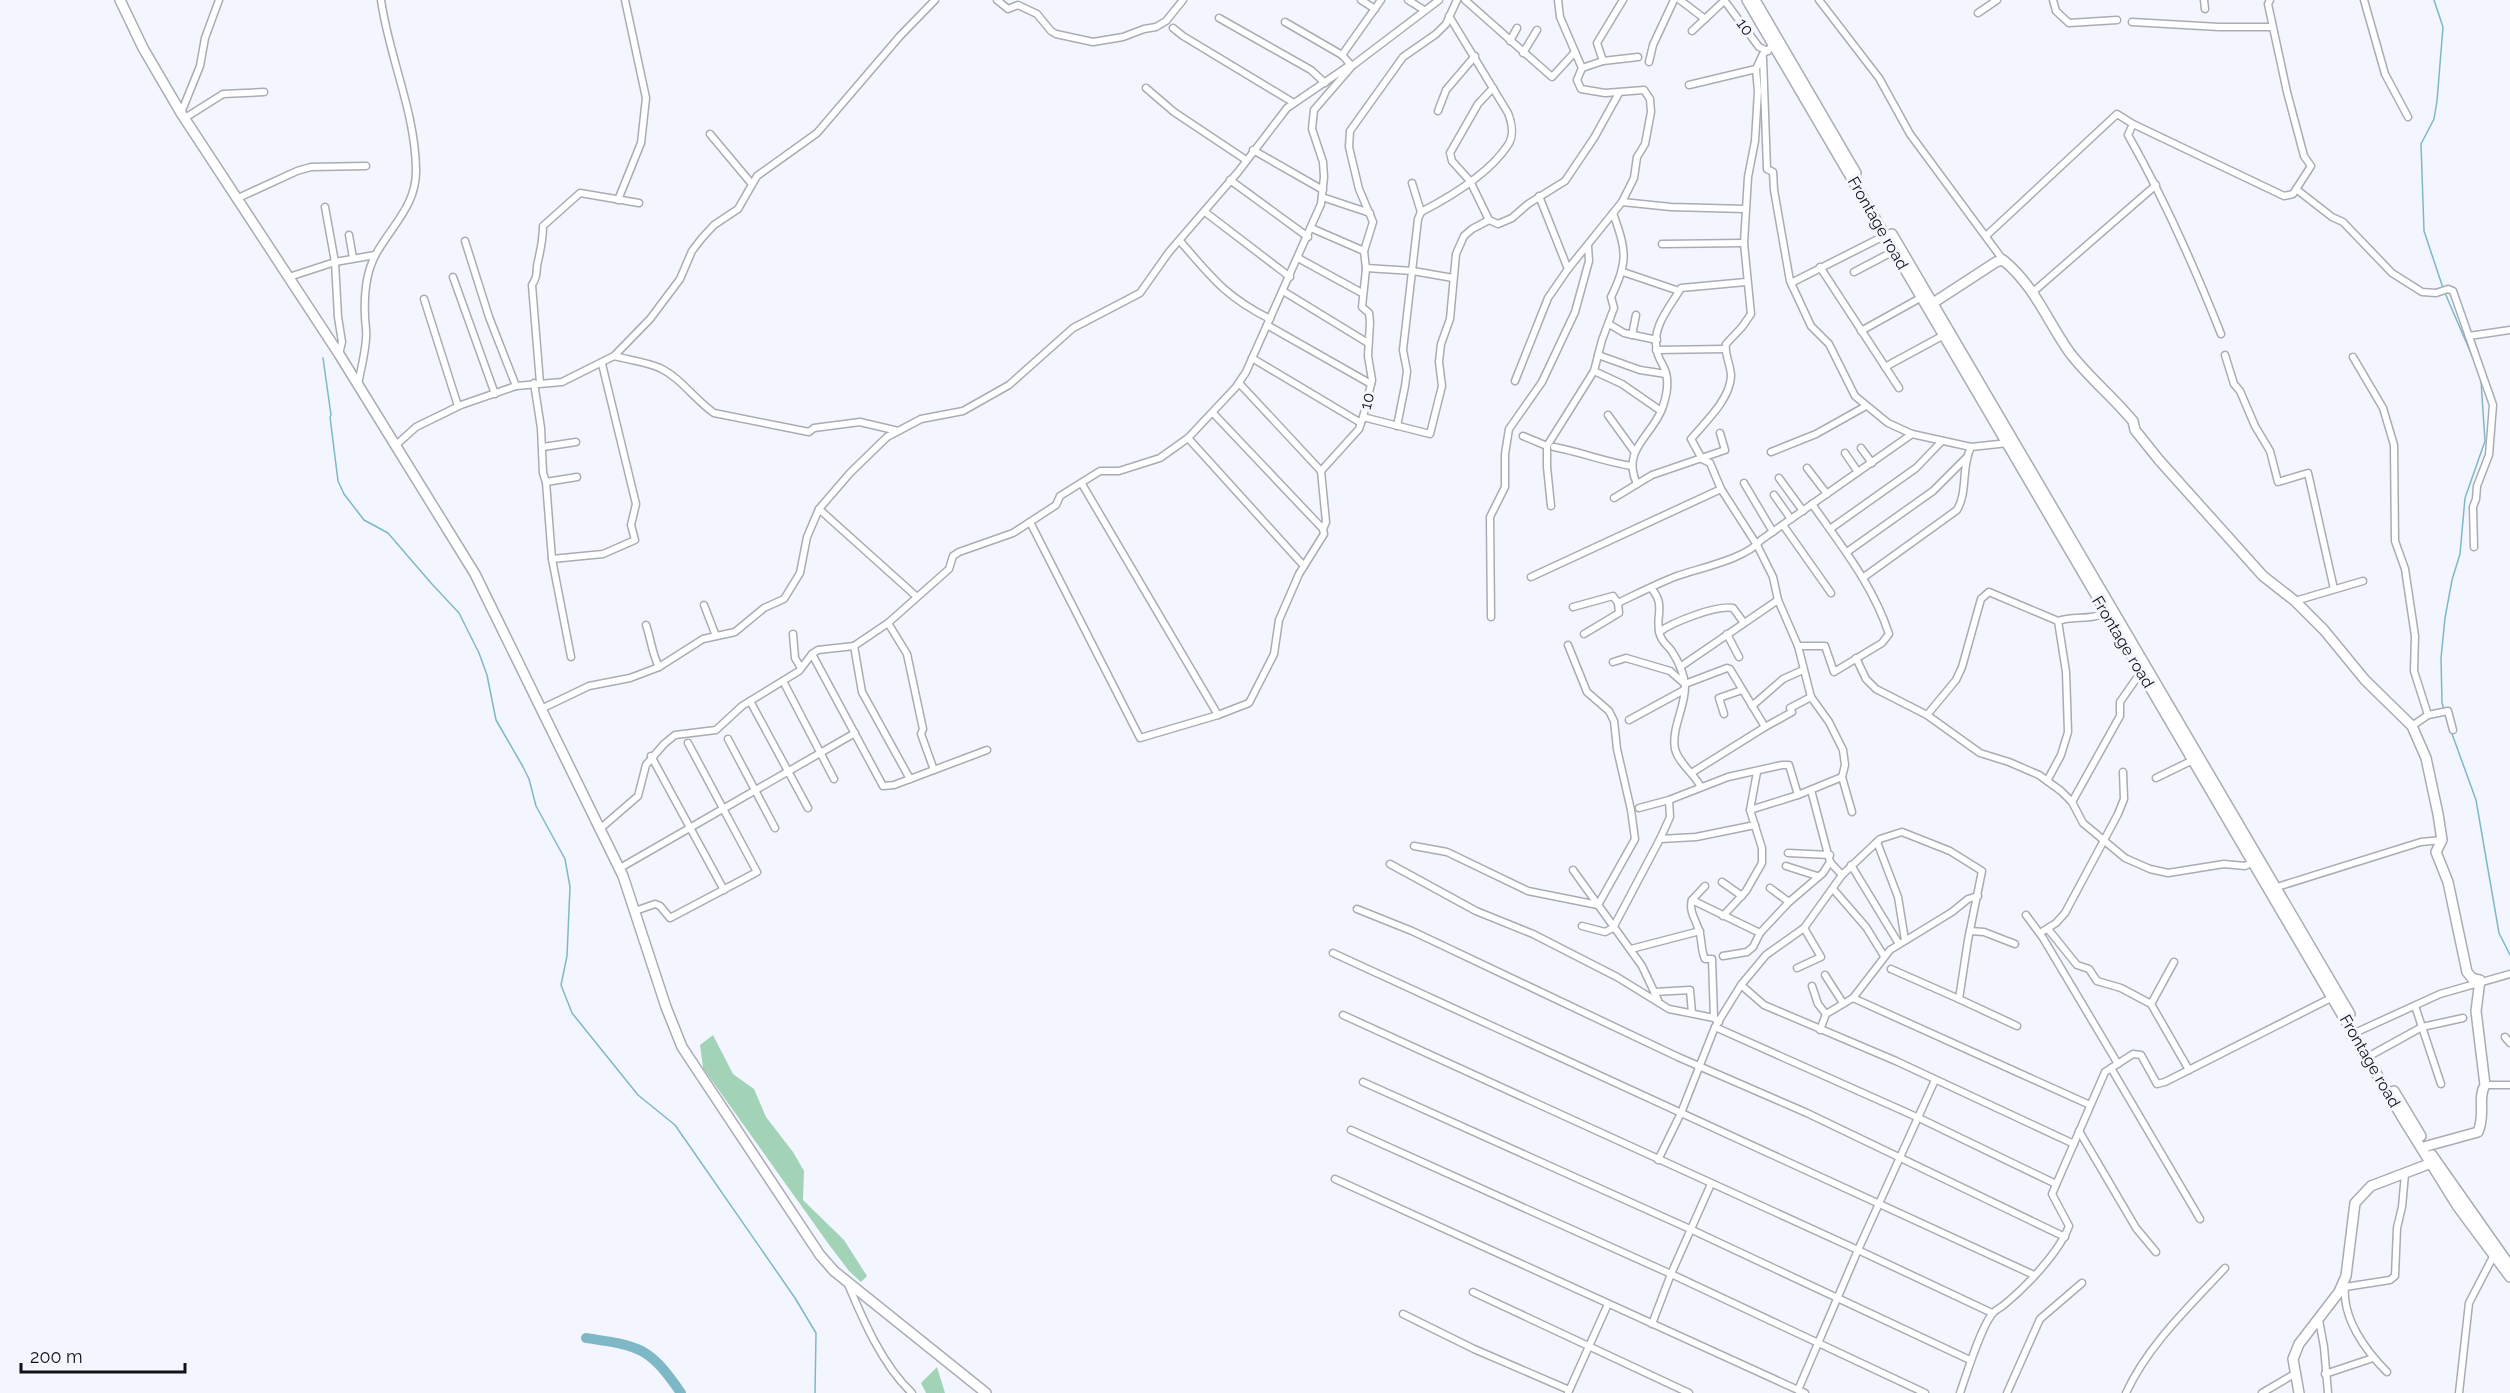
<svg xmlns="http://www.w3.org/2000/svg" width="2510" height="1393" viewBox="0 0 2510 1393" font-family="Raleway,sans-serif">
	<rect width="100%" height="100%" fill="#f3f6fe"/>
	<g fill="#a3d3b7">
		<path d="M713 1035 733 1074 754 1089 766 1117 793 1152 804 1171 803 1200 844 1240 867 1276 861 1282 849 1271 830 1246 703 1068 700 1045Z"/>
		<path d="M937 1367 945 1393H926L921 1383Z"/>
	</g>
	<g fill="none" stroke-linecap="round" stroke-linejoin="round">
		<g stroke="#7eb8c7" stroke-width="1.5">
			<path d="M2434 0 2443 27 2437 101 2434 119 2421 144 2424 231 2443 288"/>
			<path d="M2445 293 2476 365"/>
			<path d="M323 358 331 415 330 417 338 481 344 494 364 520 388 533 431 583 459 613 479 653 487 675 496 720 522 765 529 779 536 806 565 859 570 887 567 956 561 985 572 1013 638 1095 675 1125 795 1298 816 1333 815 1393"/>
			<path d="M2444 709 2442 703 2441 658 2445 618 2452 580 2460 554 2465 498 2485 441 2481 381"/>
			<path d="M2451 731 2476 800 2499 933 2510 955"/>
		</g>
		<path stroke="#7eb8c7" stroke-width="10" d="M586 1338C641 1346 649 1347 681 1393"/>
		<defs>
			<g id="street">
				<path d="M997 0 1008 9 1018 5 1037 14 1051 31 1056 34 1093 42 1123 37 1144 29 1156 27 1166 21 1183 0"/>
				<path d="M1361 0 1375 9"/>
				<path d="M1408 0 1424 10"/>
				<path d="M1465 0 1552 77 1575 52"/>
				<path d="M1680 0 1705 19"/>
				<path d="M1724 0 1759 47 1768 51"/>
				<path d="M1819 0 1879 78 1910 134 2003 260"/>
				<path d="M2053 0 2056 11 2069 23 2117 20"/>
				<path d="M2204 0 2205 9"/>
				<path d="M2364 0 2385 74 2408 117"/>
				<path d="M1978 13 1997 0"/>
				<path d="M1219 18 1311 70 1325 83"/>
				<path d="M1285 22 1342 55 1351 65"/>
				<path d="M2132 22 2219 27H2272"/>
				<path d="M1173 28 1183 36 1294 103"/>
				<path d="M1692 31 1725 0"/>
				<path d="M1510 41 1517 28"/>
				<path d="M1775 44 1763 54 1756 69 1758 91 1755 141 1748 177 1744 243 1751 314 1742 327 1726 344C1724 354 1731 365 1731 376 1730 400 1705 422 1691 439L1702 459 1710 463 1721 489 1757 545 1773 577 1778 600 1798 646 1811 697 1829 722 1843 750 1845 765 1842 777 1852 812"/>
				<path d="M1523 53 1537 30"/>
				<path d="M1342 55 1381 0"/>
				<path d="M1763 58 1767 169 1773 172 1774 190 1790 281 1811 326 1829 344 1855 396 1888 423 1912 434 1971 447 2008 443"/>
				<path d="M1603 61 1597 43 1623 0"/>
				<path d="M1649 62 1653 45 1674 0"/>
				<path d="M1582 68 1603 61 1638 57"/>
				<path d="M1689 85 1756 69"/>
				<path d="M1146 88 1174 112 1246 160"/>
				<path d="M1493 88 1478 104 1450 153 1452 161 1470 181 1489 220 1498 224 1512 218 1528 204 1565 181 1594 138 1619 93"/>
				<path d="M1438 111 1446 90 1475 56"/>
				<path d="M181 113 200 66 205 38 219 0"/>
				<path d="M185 118 223 94 264 92"/>
				<path d="M2133 124 2128 135C2165 200 2194 266 2221 334"/>
				<path d="M710 134 751 183"/>
				<path d="M1253 150 1323 190"/>
				<path d="M1230 180 1308 237"/>
				<path d="M2296 189 2332 217 2343 222 2392 273 2422 292 2436 293 2448 289 2453 291 2493 405 2489 455 2477 486 2476 499 2473 507 2474 547"/>
				<path d="M1539 196 1568 269"/>
				<path d="M1322 197 1370 213"/>
				<path d="M236 199 297 171 311 167 366 166"/>
				<path d="M618 200 641 143 646 98 625 0"/>
				<path d="M1622 202 1671 207 1745 209"/>
				<path d="M325 207 335 262 338 317 342 342 339 354"/>
				<path d="M1205 212 1290 277"/>
				<path d="M1421 212C1450 197 1489 174 1508 145 1514 136 1512 123 1508 113L1449 16"/>
				<path d="M1311 228 1364 251"/>
				<path d="M349 235 353 258"/>
				<path d="M1986 236 2117 114 2133 124 2284 196 2293 194 2311 166 2304 156 2287 92 2268 4 2270 0"/>
				<path d="M465 241 489 317 516 386"/>
				<path d="M1180 241C1212 278 1226 297 1270 319"/>
				<path d="M1662 244 1744 243"/>
				<path d="M1298 258 1362 293"/>
				<path d="M1820 267 1899 388"/>
				<path d="M1366 268 1413 271 1453 278"/>
				<path d="M1623 272 1679 291"/>
				<path d="M1854 272 1894 251"/>
				<path d="M289 277 335 262 375 255"/>
				<path d="M453 277 495 394"/>
				<path d="M1791 283 1886 235"/>
				<path d="M1283 291 1368 343"/>
				<path d="M2033 292 2156 185"/>
				<path d="M424 299 458 406"/>
				<path d="M1609 324 1624 333 1657 340"/>
				<path d="M1267 325 1371 384"/>
				<path d="M1861 331 1922 297"/>
				<path d="M1632 335 1636 315"/>
				<path d="M2469 336 2510 330"/>
				<path d="M1656 350 1725 349"/>
				<path d="M1598 355 1640 370 1666 374"/>
				<path d="M2225 355 2234 384 2240 391 2255 426 2270 451 2278 482 2308 473 2334 589"/>
				<path d="M614 356C629 360 646 362 660 368 681 378 695 400 714 413L809 432 814 428 860 422 898 431"/>
				<path d="M2353 357 2383 408 2394 445 2395 541 2405 569 2415 636 2414 671 2428 715 2412 726"/>
				<path d="M1252 358 1361 423"/>
				<path d="M1885 367 1944 335"/>
				<path d="M1594 371 1622 384 1661 411"/>
				<path d="M1515 381 1548 298 1568 269 1622 202 1634 178 1637 157 1645 144 1651 112 1650 99 1644 90 1605 93 1581 89 1577 80 1582 68 1560 17 1558 0"/>
				<path d="M534 383 541 428 543 473 546 482 552 559 571 657"/>
				<path d="M540 383 532 285C539 274 535 273 538 261 541 248 543 240 543 226L580 193 639 203"/>
				<path d="M1239 383 1321 471"/>
				<path d="M358 384C361 369 365 354 366 339 367 331 365 324 365 316 364 295 366 272 376 254 392 225 417 205 416 169 415 111 389 57 381 0"/>
				<path d="M1213 413 1323 529"/>
				<path d="M1608 415 1634 451"/>
				<path d="M1363 417 1430 434 1442 386 1439 362 1441 344 1450 319 1456 254 1464 236 1472 229 1489 220"/>
				<path d="M1397 426 1405 386 1407 371 1403 350 1418 219 1421 212 1412 183"/>
				<path d="M1523 436 1547 446"/>
				<path d="M1188 438 1304 566"/>
				<path d="M395 446 416 427 461 405 516 386 562 382 614 356 650 319 680 279 692 251 702 238 714 225 738 209 757 176 817 133 900 36 935 0"/>
				<path d="M543 447 576 442"/>
				<path d="M1554 447C1581 452 1605 462 1632 466"/>
				<path d="M1861 448 1872 463"/>
				<path d="M1771 452 1816 434 1866 406"/>
				<path d="M1845 453 1858 472"/>
				<path d="M1807 468 1827 494"/>
				<path d="M1779 478 1803 511"/>
				<path d="M546 482 577 477"/>
				<path d="M1744 483 1773 532"/>
				<path d="M1082 484 1218 715"/>
				<path d="M1637 484C1621 450 1651 437 1662 409 1666 398 1669 384 1666 373 1664 365 1658 359 1657 351 1651 327 1670 307 1681 288L1746 282"/>
				<path d="M1774 495 1791 519"/>
				<path d="M1614 498 1652 475 1725 450 1720 433"/>
				<path d="M1551 506 1547 467V446L1594 371 1602 340 1614 308 1611 297C1629 261 1626 250 1613 213"/>
				<path d="M819 509 917 597"/>
				<path d="M1030 522 1140 738 1218 715 1249 703 1274 654 1279 620 1299 574 1324 534 1323 529 1326 522 1321 471 1359 429 1363 417 1372 380 1368 356 1370 322 1369 313 1362 307 1366 269 1364 251 1373 222 1359 189 1349 147 1350 131 1403 57 1436 34 1446 24 1457 0"/>
				<path d="M1783 525 1831 593"/>
				<path d="M1830 529 1916 468 1942 441"/>
				<path d="M1847 552 1933 491 1966 458"/>
				<path d="M552 559 603 554 635 540 631 525 636 504 602 364"/>
				<path d="M1531 577 1721 489"/>
				<path d="M1864 577 1957 510C1968 492 1961 467 1971 447"/>
				<path d="M1651 588C1667 606 1654 617 1660 635 1662 642 1667 645 1671 650 1677 659 1684 673 1685 685 1686 706 1671 728 1675 749 1678 762 1694 774 1701 787"/>
				<path d="M2295 601 2363 581"/>
				<path d="M1618 603C1637 594 1656 584 1677 576 1700 568 1746 559 1761 540L1912 434"/>
				<path d="M704 605 716 636"/>
				<path d="M1573 607 1613 596 1618 603 1619 613 1584 634"/>
				<path d="M1491 617 1490 517 1505 487V454L1509 429 1542 382 1575 312 1589 261 1588 246"/>
				<path d="M888 623 907 654 923 729 921 734 934 770"/>
				<path d="M646 625C651 639 652 654 659 667"/>
				<path d="M1659 632C1673 622 1716 605 1733 608L1744 623"/>
				<path d="M793 634 795 658 801 668"/>
				<path d="M1727 634 1739 657"/>
				<path d="M854 646 862 692 910 779"/>
				<path d="M1798 646H1825L1834 672 1882 643 1889 634C1873 585 1842 547 1812 504"/>
				<path d="M812 654 883 786 894 785 987 750"/>
				<path d="M1856 658 1866 679 1876 689 1927 715 1980 753 2009 762 2039 775 2061 791 2072 802 2083 823 2125 858 2150 869 2168 873 2224 864 2245 866 2253 862"/>
				<path d="M1613 662 1626 658 1670 671 1685 684 1727 668 1730 669 1765 727 1693 772"/>
				<path d="M1680 667 1778 600"/>
				<path d="M783 681 834 779"/>
				<path d="M750 701 808 808"/>
				<path d="M1752 706 1783 679 1803 670"/>
				<path d="M541 709 589 686 630 678 659 667 703 639 735 632 764 608 784 599 800 573 807 537 819 509 850 473 887 437 921 419 963 411 1009 385 1073 328 1140 293 1169 252 1238 172 1287 108 1350 65"/>
				<path d="M1724 714 1719 698 1742 690"/>
				<path d="M1927 715 1956 680 1962 667 1981 599 1989 592 2058 621C2074 615 2092 621 2106 612"/>
				<path d="M2428 715 2448 711 2453 730"/>
				<path d="M1629 720 1684 690"/>
				<path d="M1765 727 1792 712 1790 708 1811 697"/>
				<path d="M728 739 775 828"/>
				<path d="M651 756 724 890"/>
				<path d="M2156 778 2193 760"/>
				<path d="M2047 781 2061 755 2068 732 2066 672 2058 621"/>
				<path d="M1811 790 1830 862 1842 875"/>
				<path d="M2072 802 2120 716V702L2143 669"/>
				<path d="M1639 808 1669 800 1728 777 1782 765H1789L1798 795"/>
				<path d="M1750 810 1798 795 1842 777"/>
				<path d="M601 828 638 796 646 765 664 744 675 735 716 730 742 706 799 671 812 654 818 650 854 646 888 623 949 569 953 556 959 552 1013 533 1056 505 1060 496 1100 471H1119L1160 458 1188 438 1236 387 1246 372 1321 204 1324 177 1323 162 1312 129 1314 110 1352 66 1439 0"/>
				<path d="M1660 839 1696 837 1755 825"/>
				<path d="M1877 842 1898 897 1905 940"/>
				<path d="M1414 846 1447 852 1528 891 1598 905 1635 839 1631 810 1617 749 1614 721 1609 711 1587 692 1568 645"/>
				<path d="M1788 853 1830 855"/>
				<path d="M1390 864 1476 911 1533 934 1617 977 1669 1009 1714 1018 1719 1022"/>
				<path d="M1851 865 1899 944"/>
				<path d="M1786 866 1817 876"/>
				<path d="M620 868 855 733"/>
				<path d="M1573 870 1642 966 1658 1000"/>
				<path d="M1722 882 1742 896"/>
				<path d="M2277 887 2421 842 2442 840"/>
				<path d="M1770 888 1789 902"/>
				<path d="M1833 889 1866 927 1884 956"/>
				<path d="M1692 900 1705 886"/>
				<path d="M1357 909 1412 931 1678 1057 1807 1113 2065 1237"/>
				<path d="M635 911 655 904 660 906 670 918 757 872 688 743"/>
				<path d="M2026 915 2043 938 2118 1064"/>
				<path d="M1723 916 1746 891 1762 863V848L1750 810 1757 772"/>
				<path d="M1582 926 1605 932 1613 928 1660 839 1670 817 1669 800"/>
				<path d="M2048 929 2077 965 2089 969 2097 981 2121 988 2151 1004 2189 1070"/>
				<path d="M1970 931 1984 932 2015 944"/>
				<path d="M2040 933 2056 923 2065 913 2118 814 2124 799 2123 772"/>
				<path d="M1631 949 1700 931"/>
				<path d="M1333 953 2034 1275"/>
				<path d="M1723 956 1747 952 1753 947 1760 933 1789 902 1823 873 1830 862"/>
				<path d="M1797 968 1821 957 1804 928"/>
				<path d="M1891 969 1959 999"/>
				<path d="M1825 975 1843 1003"/>
				<path d="M1741 985 1764 1005 1896 1061 2074 1144"/>
				<path d="M1812 986 1818 1004 1826 1014"/>
				<path d="M1654 992 1690 990 1692 1013"/>
				<path d="M1853 998 2090 1105"/>
				<path d="M2151 1004 2174 962"/>
				<path d="M2415 1006 2441 1084"/>
				<path d="M1343 1015 1858 1250 1992 1313"/>
				<path d="M1714 1018 1712 959H1705C1701 951 1702 942 1700 934 1698 923 1688 912 1692 900L1760 933"/>
				<path d="M1715 1027 1919 1118 2056 1184"/>
				<path d="M1820 1030 1826 1014 1853 998 1890 950 1952 912 1968 899 1978 896"/>
				<path d="M2359 1031 2440 994 2510 974"/>
				<path d="M2505 1037 2510 1043"/>
				<path d="M2373 1054 2422 1027 2463 1018"/>
				<path d="M2111 1068 2200 1219"/>
				<path d="M1363 1082 1690 1229 1970 1360"/>
				<path d="M2485 1085H2510"/>
				<path d="M1351 1130 1671 1274 1925 1393"/>
				<path d="M2079 1131 2136 1228 2156 1252"/>
				<path d="M1658 1160 1681 1113 1715 1027 1741 985 1766 955 1804 928 1842 875 1880 839 1902 832 1950 851 1982 871 1968 940 1959 999 2017 1026"/>
				<path d="M1335 1179 1798 1390"/>
				<path d="M848 1284C863 1320 883 1366 912 1393"/>
				<path d="M2345 1286C2342 1318 2365 1350 2387 1372"/>
				<path d="M2345 1287 2390 1280 2395 1276 2397 1228 2402 1207 2405 1174"/>
				<path d="M1473 1292 1689 1393"/>
				<path d="M1403 1314 1474 1349 1569 1390"/>
				<path d="M2319 1320 2324 1347 2328 1393"/>
				<path d="M1652 1324 1671 1274 1711 1184"/>
				<path d="M2325 1374 2373 1358"/>
				<path d="M1568 1393 1608 1304"/>
				<path d="M1805 1393 1798 1390 1858 1250 1935 1080"/>
				<path d="M1960 1393C1966 1376 1982 1323 1994 1312 1997 1309 2002 1307 2005 1304 2026 1287 2060 1251 2069 1226L2052 1194 2105 1072 2133 1054 2141 1055 2157 1084 2165 1082 2333 997"/>
				<path d="M2007 1393 2040 1319 2082 1283"/>
				<path d="M2126 1393C2148 1345 2189 1307 2225 1268"/>
				<path d="M2262 1393 2296 1373"/>
				<path d="M2459 1393 2469 1303 2495 1253"/>
			</g>
			<g id="secondary">
				<path d="M120 0 143 48 181 113 339 354 475 574 623 876 666 1007 682 1047 820 1255 834 1271 986 1393"/>
				<path d="M1747 0 2402 1117 2458 1207 2510 1277"/>
				<path d="M1755 0 1856 173"/>
				<path d="M1892 234 2350 1014"/>
				<path d="M1933 303 1996 262 2003 260C2035 286 2047 321 2070 353 2086 374 2107 392 2124 411L2133 421 2135 430 2159 460 2263 576 2295 601 2324 630 2365 680 2412 726 2426 758 2438 814 2442 840 2436 852 2448 882 2467 972 2472 978 2480 980 2476 1011 2485 1085C2477 1098 2486 1113 2478 1132L2427 1146"/>
				<path d="M2394 1091 2421 1136"/>
				<path d="M2432 1155 2510 1266"/>
				<path d="M2299 1393 2293 1359 2299 1344 2339 1292 2346 1276 2355 1203 2371 1186 2434 1162"/>
			</g>
		</defs>
		<use href="#street" stroke="#a9acb3" stroke-width="9"/>
		<use href="#secondary" stroke="#a9acb3" stroke-width="12"/>
		<use href="#street" stroke="#fff" stroke-width="6"/>
		<use href="#secondary" stroke="#fff" stroke-width="9"/>
	</g>
	<g text-anchor="middle" dominant-baseline="central" stroke-width="6" stroke-linejoin="round" paint-order="stroke">
		<g font-size="16" fill="#111214" stroke="#f3f6fe">
			<text transform="translate(1745 27) rotate(55)">10</text>
			<text transform="translate(1878 223) rotate(60)">Frontage road</text>
			<text transform="translate(1367 401) rotate(-76)">10</text>
			<text transform="translate(2123 642) rotate(59)">Frontage road</text>
			<text transform="translate(2370 1061) rotate(60)">Frontage road</text>
		</g>
	</g>
	<path d="M21 1363v9h164v-9" fill="none" stroke="#111214" stroke-width="3"/>
	<text x="30" y="1363" font-size="18" fill="#111214" stroke="#f3f6fe" stroke-width="4.5" paint-order="stroke">200 m</text>
</svg>
